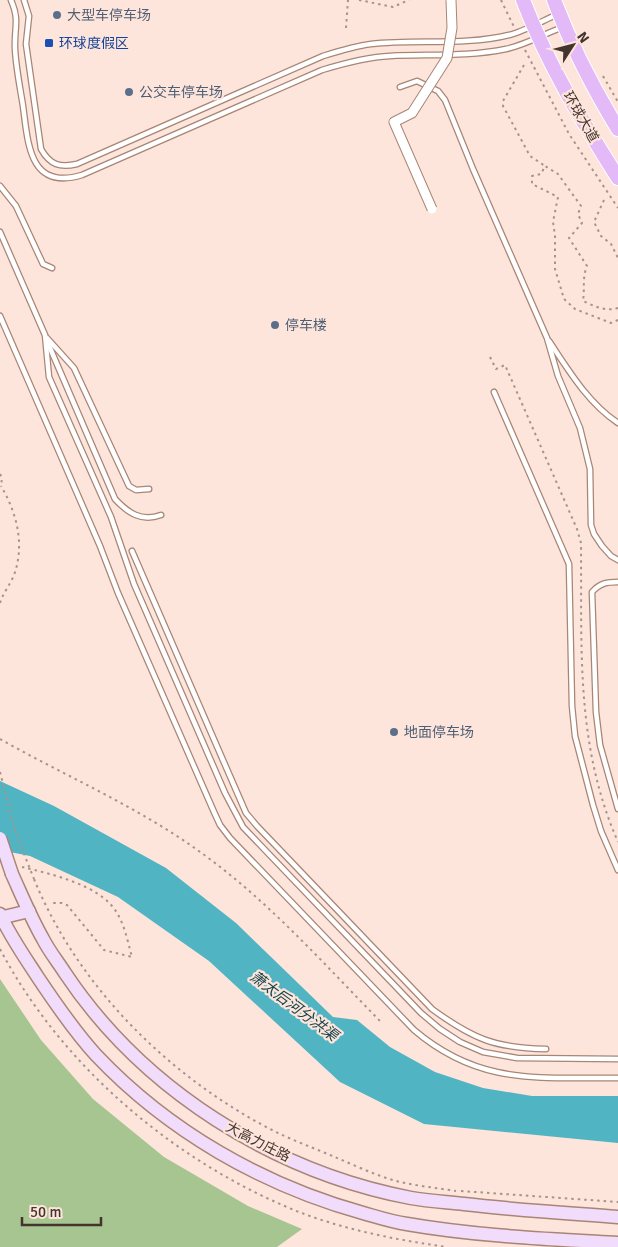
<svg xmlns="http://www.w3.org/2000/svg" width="618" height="1247" viewBox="0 0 618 1247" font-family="Signika,'Noto Sans SC',sans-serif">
	<rect width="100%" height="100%" fill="#fde5db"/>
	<path fill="#a6c590" d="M0 979 41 1040 93 1099 164 1157 248 1206 302 1229 277 1247H0Z"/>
	<path fill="#50b4c3" d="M0 781 54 806 166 868 236 923 333 1017 357 1020 390 1047 435 1072 483 1088 532 1096H618V1143L424 1124 340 1082 209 961 118 897 30 856 0 850Z"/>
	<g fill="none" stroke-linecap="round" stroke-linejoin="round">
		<defs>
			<g id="lane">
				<path d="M11 0C20 21 14 27 15 49 16 68 20 87 23 106 28 143 29 191 82 175L322 70C345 63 367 57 390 56 429 54 467 57 506 49 525 45 544 34 563 27"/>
				<path d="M24 0 29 16 26 44 41 149C50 165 60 168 77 164L323 56C339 51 355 46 371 44 417 39 464 46 509 35 523 32 544 20 558 14"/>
				<path d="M400 87 417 81 438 91 445 100 473 169 547 338 558 376 580 428 590 469 591 525 594 534 602 546 611 556 618 560"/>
				<path d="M0 186 16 206 43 264 52 268"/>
				<path d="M0 232 45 335 49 377 111 517 134 584 225 793 243 827 421 1013 440 1029 460 1042 483 1052 517 1058 618 1059"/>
				<path d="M0 316 100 546 118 593 214 812 220 825 230 838 414 1030C480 1086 538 1077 618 1078"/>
				<path d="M47 338 74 368 129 486 136 490 149 489"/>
				<path d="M47 341 115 499C128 513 141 522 161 515"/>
				<path d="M549 341C569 371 588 403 618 423"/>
				<path d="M494 392 569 564 572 706 575 736 593 805 601 831 618 870"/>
				<path d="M132 551 246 813 257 826 432 1009C473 1039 495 1048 546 1049"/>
				<path d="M618 582C607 582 600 583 592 592L596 712 600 745 618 809"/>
			</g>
			<g id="secondary">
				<path d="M12 874C22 896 31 918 43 939 49 951 58 962 65 973 143 1090 274 1172 411 1198 428 1201 446 1202 464 1204 515 1210 566 1213 618 1217"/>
				<path d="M0 914C10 936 24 956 37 976 55 1003 74 1031 96 1055 168 1131 262 1185 363 1213 377 1217 392 1222 407 1224 476 1236 548 1239 618 1243"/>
				<path d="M0 918 29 911"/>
			</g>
			<g id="primary">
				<path d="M523 0C547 63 582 121 618 178"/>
				<path d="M554 0C571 45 593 88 618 129"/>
			</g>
		</defs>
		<use href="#lane" stroke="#a88575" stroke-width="7"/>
		<use href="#secondary" stroke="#a88575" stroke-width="15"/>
		<use href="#primary" stroke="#fff" stroke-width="16"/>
		<g stroke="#a7938a" stroke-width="2" stroke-dasharray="2.5 4" stroke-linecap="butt">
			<path d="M359 0 393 7 409 0"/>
			<path d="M501 0 514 27"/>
			<path d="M346 28 348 0"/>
			<path d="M525 50 569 134 618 208"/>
			<path d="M524 65 503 101V106L530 156 545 166"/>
			<path d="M603 76 618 102"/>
			<path d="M604 200 594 222 601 236 611 244 618 258"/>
			<path d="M618 308C606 312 594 306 583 301 585 288 582 278 587 266L569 238 582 223 578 214 581 206 558 174 545 166 541 174 532 176V184L558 197 553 222 555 235V269L564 299 575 309 611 323 618 320"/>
			<path d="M490 357 496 369 505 365 577 529 581 543C582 647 575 744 618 842"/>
			<path d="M0 474 2 478 1 486"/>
			<path d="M0 603C3 593 10 585 14 575 25 545 17 513 1 486"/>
			<path d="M0 739C69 778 143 809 207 857 271 904 325 965 380 1021"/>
			<path d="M22 867C51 874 101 885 117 913 125 926 128 943 132 957L104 950 67 905 62 903H51"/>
			<path d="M34 879C78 987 170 1078 274 1131 292 1140 311 1147 330 1155 352 1164 376 1176 400 1182 418 1186 437 1188 456 1191"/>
			<path d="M0 949C62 1067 176 1163 299 1212 346 1230 397 1240 447 1247"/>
			<path d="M461 1191 618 1202"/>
		</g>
		<use href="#lane" stroke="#fff" stroke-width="4.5"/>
		<use href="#secondary" stroke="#f1dcfc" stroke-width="12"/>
		<use href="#primary" stroke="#e3b9f8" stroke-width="14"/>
		<defs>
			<path id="street-bridge" d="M432 209 394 122 412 113 447 58 452 28 451 0"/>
			<path id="secondary-bridge" d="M0 838 12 874"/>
		</defs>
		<use href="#street-bridge" stroke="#a88575" stroke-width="11" stroke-linecap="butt"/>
		<use href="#secondary-bridge" stroke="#a88575" stroke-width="15" stroke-linecap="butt"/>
		<path stroke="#a7938a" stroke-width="2" stroke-dasharray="2.5 4" stroke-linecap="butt" d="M0 772 15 831 34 879"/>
		<use href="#street-bridge" stroke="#fff" stroke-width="9"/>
		<use href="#secondary-bridge" stroke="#f1dcfc" stroke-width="12"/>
	</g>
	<g fill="#5c6f8a" stroke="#fde5db" stroke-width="2">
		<circle cx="57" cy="15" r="5"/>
		<circle cx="129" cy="92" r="5"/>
		<circle cx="275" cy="325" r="5"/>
		<circle cx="394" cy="732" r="5"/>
	</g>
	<rect fill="#1a4fb4" stroke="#fde5db" stroke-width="2" x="44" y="38" width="10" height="10" rx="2.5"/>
	<g text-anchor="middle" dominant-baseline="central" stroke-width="4.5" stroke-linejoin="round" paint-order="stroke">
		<g font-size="14" fill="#4e5e75" stroke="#fde5db" text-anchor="start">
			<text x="67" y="15">大型车停车场</text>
			<text x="139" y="92">公交车停车场</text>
			<text x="285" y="325">停车楼</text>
			<text x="404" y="732">地面停车场</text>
		</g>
		<g font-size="14" fill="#164399" stroke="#fde5db" text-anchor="start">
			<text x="59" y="43">环球度假区</text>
		</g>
		<g font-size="14" fill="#43342d" stroke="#fde5db">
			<text transform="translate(581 117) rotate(60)">环球大道</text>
			<text transform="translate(258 1142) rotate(27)">大高力庄路</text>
		</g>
		<g font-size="15" font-style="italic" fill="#17444b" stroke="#fde5db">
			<text transform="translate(294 1006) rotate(37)">萧太后河分洪渠</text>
		</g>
	</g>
	<g transform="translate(573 45) rotate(54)" stroke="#fde5db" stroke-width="4" paint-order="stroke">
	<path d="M0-4L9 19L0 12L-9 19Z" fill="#43342d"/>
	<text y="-8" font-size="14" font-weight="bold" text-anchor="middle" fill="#43342d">N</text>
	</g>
	<path d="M22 1217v8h79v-8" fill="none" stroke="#43342d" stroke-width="2.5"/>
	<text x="30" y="1217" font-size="15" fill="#43342d" stroke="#fde5db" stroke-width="4" paint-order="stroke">50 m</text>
</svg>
